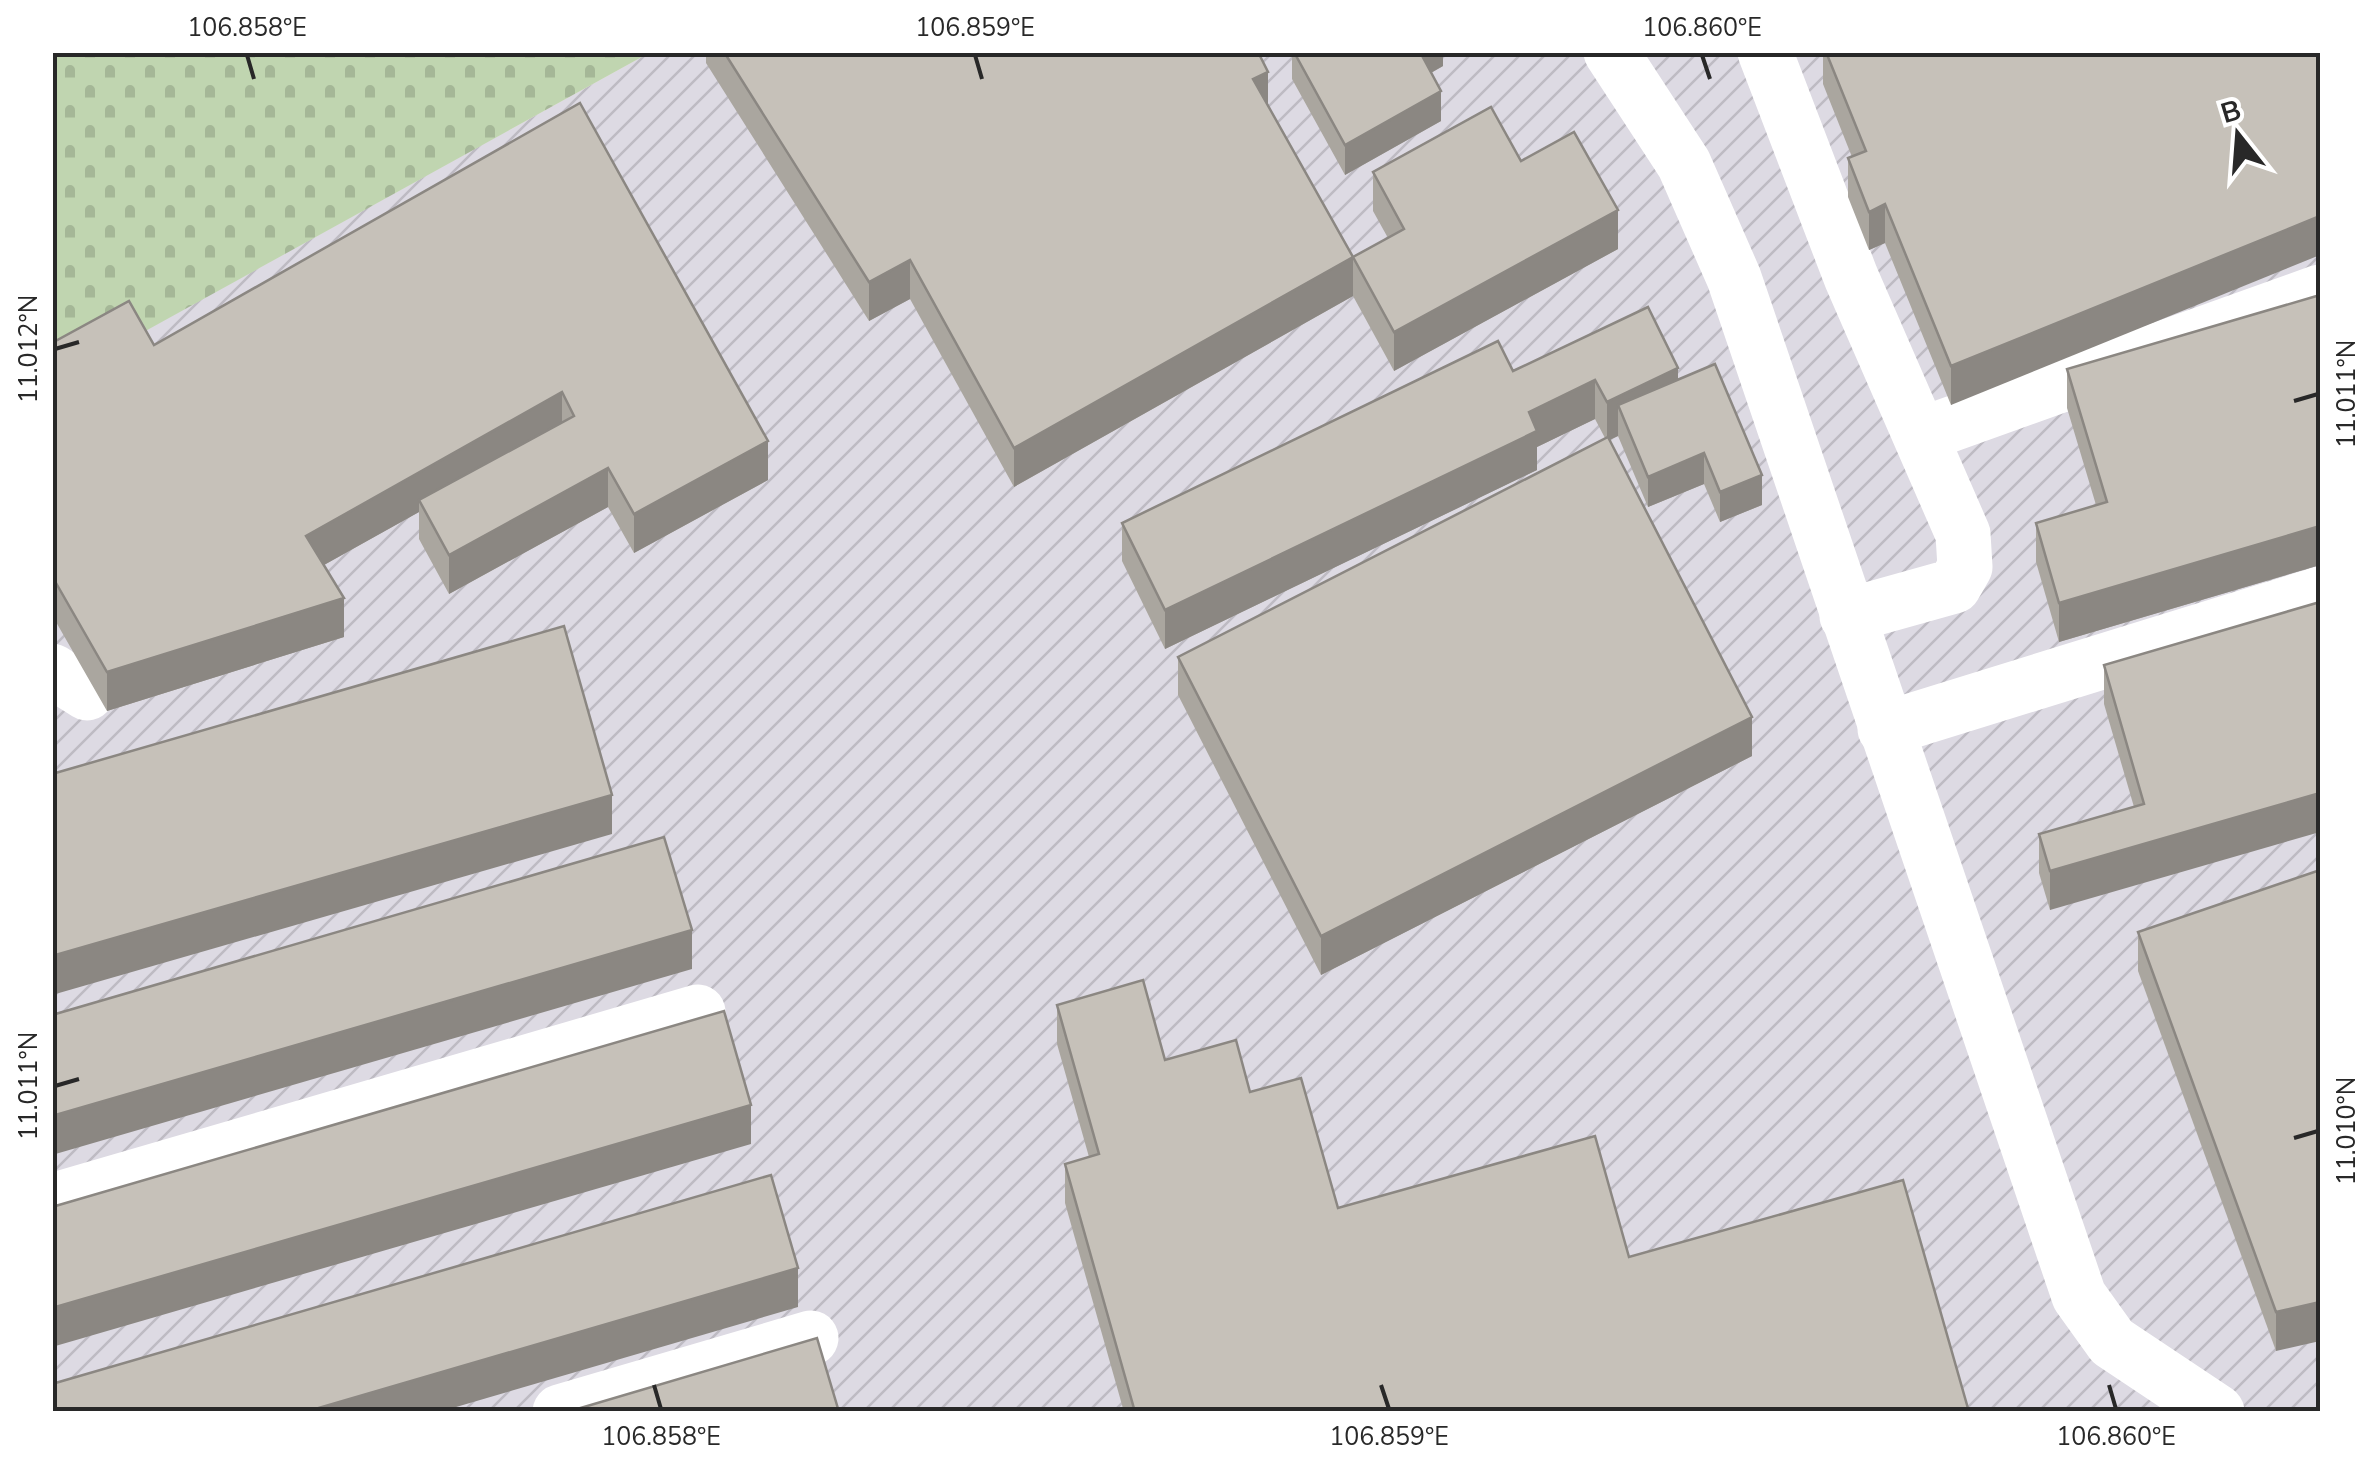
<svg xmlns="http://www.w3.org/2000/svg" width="2373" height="1464" viewBox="0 0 2373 1464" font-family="'Nunito Sans',sans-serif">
	<defs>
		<pattern id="industrial-furrows" width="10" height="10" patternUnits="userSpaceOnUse" patternTransform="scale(2.5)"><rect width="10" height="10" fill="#dddae3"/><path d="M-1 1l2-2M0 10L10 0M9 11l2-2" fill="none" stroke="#bebbc3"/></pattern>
		<pattern id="cemetery-stones" width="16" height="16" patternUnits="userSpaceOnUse" patternTransform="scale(2.5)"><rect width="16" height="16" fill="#c0d5b0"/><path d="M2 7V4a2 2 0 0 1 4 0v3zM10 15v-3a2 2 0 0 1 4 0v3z" fill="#a5b797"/></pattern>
	</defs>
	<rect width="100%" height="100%" fill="#ebe4d9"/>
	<path fill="url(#industrial-furrows)" d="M649 53H2320V1411H53L52 382Z"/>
	<path fill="url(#cemetery-stones)" d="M53 53H649L53 382Z"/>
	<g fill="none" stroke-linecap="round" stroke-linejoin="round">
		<g stroke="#fff" stroke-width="55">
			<path d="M1611 52 1684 164 1734 278 2079 1296 2112 1342 2217 1412"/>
			<path d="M1765 52 1851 277 1963 534 1965 567 1954 586 1847 616"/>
			<path d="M1921 435 2320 292"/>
			<path d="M52 671 87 693"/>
			<path d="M1885 729 2320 594"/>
			<path d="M52 1201 698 1012"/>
			<path d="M560 1412 811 1338"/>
		</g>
	</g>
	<g fill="#aaa69f">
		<path d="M706 52H1258L1268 106 1353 296 1014 487 910 299 869 321 706 63Z"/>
		<path d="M1292 52H1443V66L1431 73 1441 121 1345 175 1292 79Z"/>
		<path d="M1823 52H2320L1951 405 1885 243 1869 250 1848 197V158L1852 157 1823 84Z"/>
		<path d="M580 103 768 480 634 553 608 507 449 594 419 539V512L324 565 344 637 107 711 52 615V343L154 345Z"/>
		<path d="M1521 161 1618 249 1394 371 1353 296V257L1388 238 1373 211V172Z"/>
		<path d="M2320 295V565L2059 642 2036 562V523L2096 505 2067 408V369Z"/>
		<path d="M1513 371 1678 380 1762 505 1720 522 1704 484 1648 507 1618 436 1610 440 1752 756 1321 975 1178 695V657L1605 438 1595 419 1537 447V470L1165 649 1122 561V523Z"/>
		<path d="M2320 602 2050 910 2039 873V834L2134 807 2104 704V665Z"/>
		<path d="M2320 870 2276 1351 2138 971V932Z"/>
		<path d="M1057 1005 1165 1060 1250 1092 1338 1208 1629 1257 1969 1412H1124L1065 1203V1164L1089 1157 1057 1044Z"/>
	</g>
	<g fill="#8b8782">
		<path d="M1418 52H1443V66L1418 80Z"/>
		<path d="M1268 72V111L1253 79Z"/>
		<path d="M1441 91V121L1345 175V145Z"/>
		<path d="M1885 204V243L1869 250V212Z"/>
		<path d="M1618 210V249L1394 371V332Z"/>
		<path d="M2320 216V255L1951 405V366Z"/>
		<path d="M1353 257V296L1014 487V448Z"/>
		<path d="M910 260V299L869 321V282Z"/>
		<path d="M1678 368V407L1618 405V436L1607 441V402Z"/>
		<path d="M1595 380V419L1537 447V470L1165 649V610L1529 412Z"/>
		<path d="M562 392V431L419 500V512L306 575V536Z"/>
		<path d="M768 441V480L634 553V514Z"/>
		<path d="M1704 453V484L1648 507V477Z"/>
		<path d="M608 468V507L449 594V555Z"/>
		<path d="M1762 475V505L1720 522V492Z"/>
		<path d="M2320 526V565L2059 642V603Z"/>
		<path d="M344 598V637L107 711V672Z"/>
		<path d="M1752 717V756L1321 975V936Z"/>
		<path d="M2320 793V832L2050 910V871Z"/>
		<path d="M612 795V834L52 995V956Z"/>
		<path d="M692 930V969L52 1155V1116Z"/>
		<path d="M751 1105V1144L52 1347V1308Z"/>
		<path d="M798 1268V1307L439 1412H305Z"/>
		<path d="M2320 1302V1341L2276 1351V1312Z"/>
	</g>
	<g fill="#c6c1b9" stroke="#8b8782" stroke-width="2.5">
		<path d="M724 52H1258L1268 72 1253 79 1353 257 1014 448 910 260 869 282Z"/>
		<path d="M1294 52H1420L1441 91 1345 145Z"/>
		<path d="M1826 52H2320V216L1951 366 1885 204 1869 212 1848 158 1866 151Z"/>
		<path d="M580 103 768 441 634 514 608 468 449 555 419 500 574 416 562 392 306 536 344 598 107 672 52 576V343L129 301 154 345Z"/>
		<path d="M1491 107 1521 161 1574 132 1618 210 1394 332 1353 257 1404 229 1373 172Z"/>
		<path d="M2320 295V526L2059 603 2036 523 2107 502 2067 369Z"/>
		<path d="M1648 307 1678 368 1607 402 1595 380 1529 412 1537 431 1165 610 1122 523 1498 341 1513 371Z"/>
		<path d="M1715 364 1762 475 1720 492 1704 453 1648 477 1618 405Z"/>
		<path d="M1608 437 1752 717 1321 936 1178 657Z"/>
		<path d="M2320 602V793L2050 871 2039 834 2144 804 2104 665Z"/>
		<path d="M564 626 612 795 52 956V774Z"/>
		<path d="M664 837 692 930 52 1116V1015Z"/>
		<path d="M2320 870V1302L2276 1312 2138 932Z"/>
		<path d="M1143 980 1165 1060 1236 1040 1250 1092 1301 1078 1338 1208 1595 1136 1629 1257 1903 1180 1969 1412H1135L1065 1164 1099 1154 1057 1005Z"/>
		<path d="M724 1011 751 1105 52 1308V1207Z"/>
		<path d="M771 1175 798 1268 305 1412H52V1384Z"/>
		<path d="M817 1338 839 1412H567Z"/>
	</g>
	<path fill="none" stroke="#282828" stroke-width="4" d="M247 55 254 79M975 55 982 79M1702 55 1710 79M55 349 79 342M2294 401 2318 394M55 1086 79 1079M2294 1138 2318 1131M654 1385 661 1409M1381 1385 1389 1409M2109 1385 2116 1409"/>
	<rect width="2373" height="1464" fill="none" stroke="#ffffff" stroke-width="110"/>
	<g transform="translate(2238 135) rotate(343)" stroke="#ffffff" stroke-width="8" paint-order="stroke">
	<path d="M0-8L18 38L0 25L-18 38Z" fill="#282828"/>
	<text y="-15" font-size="28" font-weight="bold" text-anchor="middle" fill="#282828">B</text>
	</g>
	<rect x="55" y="55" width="2263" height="1354" fill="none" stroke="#282828" stroke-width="4"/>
	<g font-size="25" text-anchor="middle" fill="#282828">
		<text x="247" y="36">106.858°E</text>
		<text x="975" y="36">106.859°E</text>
		<text x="1702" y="36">106.860°E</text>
		<text transform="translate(28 349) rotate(-90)" y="9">11.012°N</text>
		<text transform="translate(2346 394) rotate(-90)" y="9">11.011°N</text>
		<text transform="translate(28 1086) rotate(-90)" y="9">11.011°N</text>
		<text transform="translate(2346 1131) rotate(-90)" y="9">11.010°N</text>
		<text x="661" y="1445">106.858°E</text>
		<text x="1389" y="1445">106.859°E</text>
		<text x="2116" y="1445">106.860°E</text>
	</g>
</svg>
